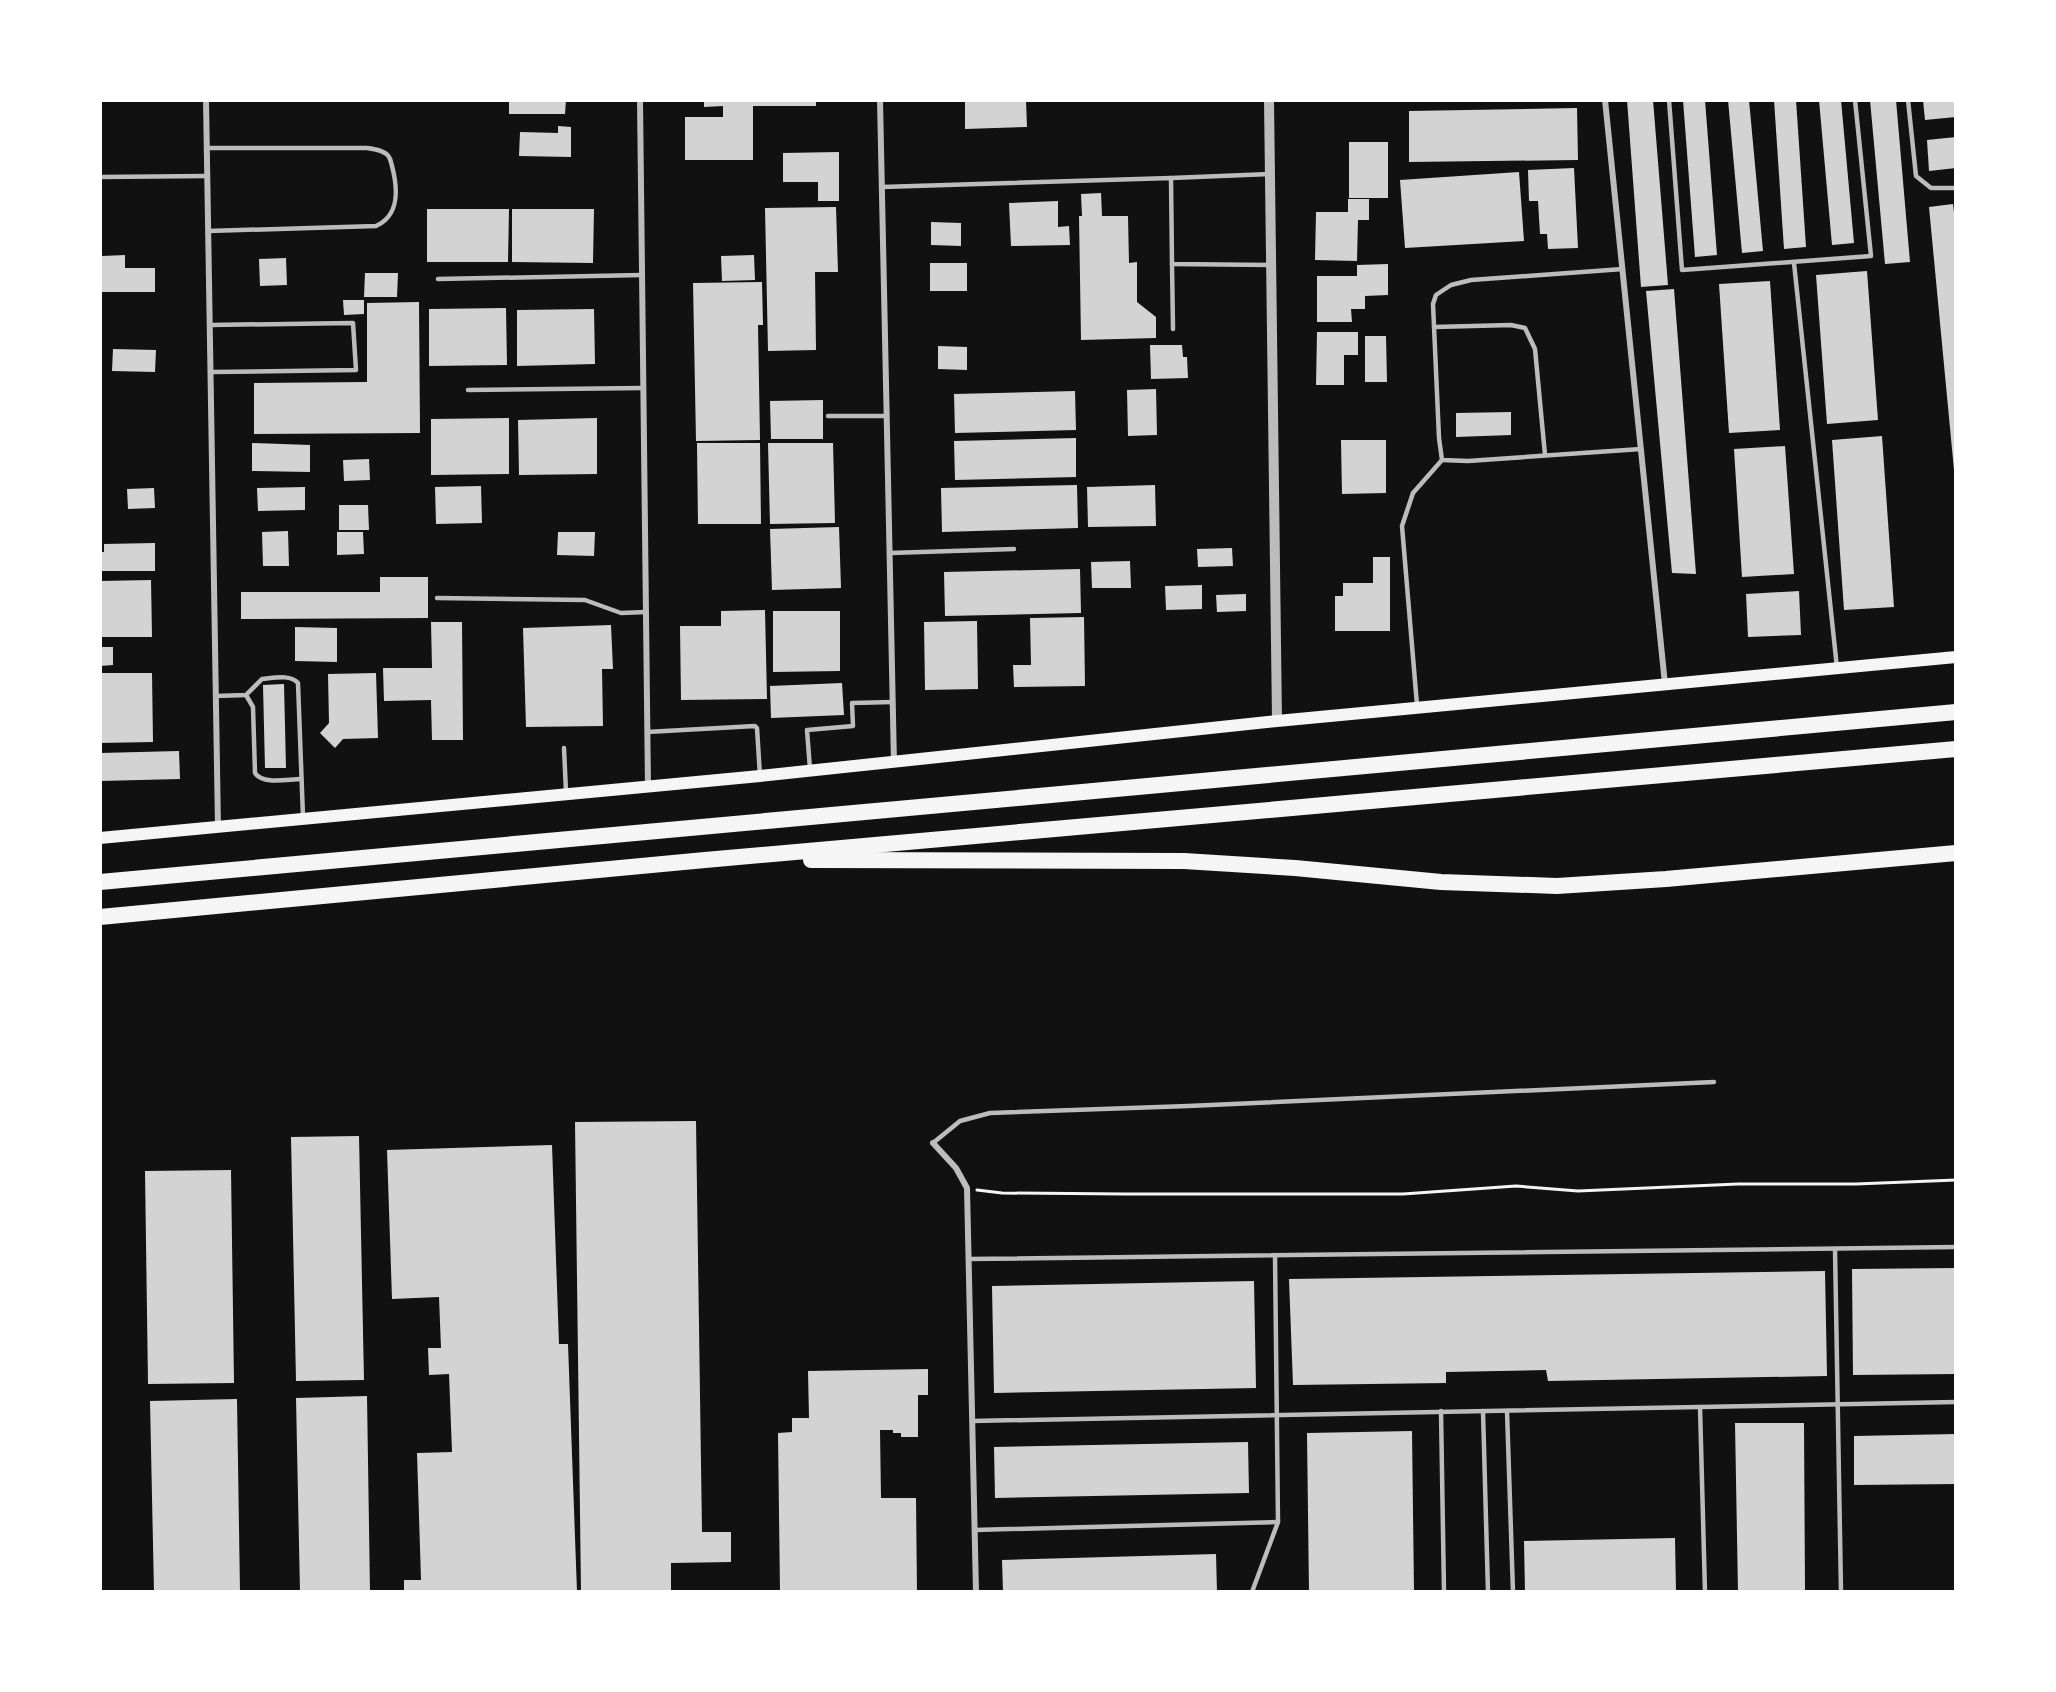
<svg xmlns="http://www.w3.org/2000/svg" width="2056" height="1692" viewBox="0 0 2056 1692" font-family="'Source Serif 4',serif">
	<rect width="100%" height="100%" fill="#111"/>
	<g fill="#d3d3d3">
		<path d="M509 100H566L565 114H509Z"/>
		<path d="M704 100H816V106H753V160H685V117H723V106L704 107Z"/>
		<path d="M965 100H1026L1027 127 965 129Z"/>
		<path d="M1627 100H1653L1668 285 1641 287Z"/>
		<path d="M1683 100H1705L1717 255 1695 257Z"/>
		<path d="M1728 100H1749L1763 251 1742 253Z"/>
		<path d="M1774 100H1796L1806 247 1784 249Z"/>
		<path d="M1819 100H1841L1854 243 1832 245Z"/>
		<path d="M1870 100H1896L1910 262 1885 264Z"/>
		<path d="M1923 100H1956V117L1925 120Z"/>
		<path d="M1577 108 1578 160 1409 162V111Z"/>
		<path d="M558 126 571 127V157L519 156 520 132 558 133Z"/>
		<path d="M1956 137V168L1929 171 1927 140Z"/>
		<rect x="1349" y="142" width="39" height="56"/>
		<path d="M839 152V201H818V182H783V153Z"/>
		<path d="M1574 168 1578 248 1548 249 1547 234H1540L1538 201H1529L1528 170Z"/>
		<path d="M1519 172 1524 241 1405 248 1400 180Z"/>
		<path d="M1101 193 1102 216H1128L1129 263 1137 262V302L1156 317V338L1081 340 1079 216H1082L1081 194Z"/>
		<path d="M1348 199H1369V220H1358L1357 261 1315 260 1316 212H1348Z"/>
		<path d="M1058 201V227L1069 226 1070 245 1011 246 1009 203Z"/>
		<path d="M1953 204 1956 229V470H1954L1929 207Z"/>
		<path d="M836 207 838 272H815L816 350 768 351 765 208Z"/>
		<path d="M427 209H509L508 262H427Z"/>
		<path d="M512 209H594L593 263 512 262Z"/>
		<path d="M931 222 961 223V246L931 245Z"/>
		<path d="M125 255V268H155V292H100L102 256Z"/>
		<path d="M754 255 755 280 722 281 721 256Z"/>
		<path d="M286 258 287 285 260 286 259 259Z"/>
		<rect x="930" y="263" width="37" height="28"/>
		<path d="M1388 264V295L1365 296V309H1351L1352 322H1317V276H1357V265Z"/>
		<path d="M1867 271 1878 420 1827 424 1816 275Z"/>
		<path d="M365 273H398L397 297H364Z"/>
		<path d="M1770 281 1780 430 1729 433 1719 284Z"/>
		<path d="M762 282 763 325H758L760 440 696 441 693 283Z"/>
		<path d="M1674 289 1696 574 1672 573 1646 291Z"/>
		<path d="M343 300H364V314L344 315Z"/>
		<path d="M419 302 420 433 254 434V383L367 382V303Z"/>
		<path d="M506 308 507 365 429 366V309Z"/>
		<path d="M594 309 595 364 517 366V310Z"/>
		<path d="M1317 332H1358V355H1344V385H1316Z"/>
		<path d="M1365 336H1386L1387 382H1365Z"/>
		<path d="M1150 345H1182L1183 357H1187L1188 378 1151 379Z"/>
		<path d="M938 346 967 347V370L938 369Z"/>
		<path d="M113 349 156 350 155 372 112 371Z"/>
		<path d="M1156 389 1157 435 1128 436 1127 390Z"/>
		<path d="M1075 391 1076 430 955 433 954 394Z"/>
		<path d="M823 400V439H771L770 401Z"/>
		<path d="M1511 412V435L1456 437V413Z"/>
		<path d="M509 418V474L431 475V419Z"/>
		<path d="M597 418V474L519 475 518 420Z"/>
		<path d="M1882 436 1894 607 1844 610 1832 440Z"/>
		<path d="M1076 438V477L955 480 954 441Z"/>
		<path d="M1341 440H1386V493L1342 494Z"/>
		<path d="M252 443 310 445V472L252 471Z"/>
		<path d="M697 443H760L761 524H698Z"/>
		<path d="M768 443H833L835 523 770 524Z"/>
		<path d="M1785 446 1794 574 1742 577 1734 449Z"/>
		<path d="M369 459 370 480 344 481 343 460Z"/>
		<path d="M1077 485 1078 528 942 532 941 488Z"/>
		<path d="M1155 485 1156 526 1088 527 1087 487Z"/>
		<path d="M481 486 482 523 436 524 435 487Z"/>
		<path d="M305 487V510L258 511 257 488Z"/>
		<path d="M154 488 155 508 128 509 127 489Z"/>
		<path d="M339 505H368L369 530H339Z"/>
		<path d="M839 527 841 588 772 590 770 529Z"/>
		<path d="M288 531 289 566H263L262 532Z"/>
		<path d="M337 532H363L364 554 337 555Z"/>
		<path d="M558 532H595L594 556 557 555Z"/>
		<path d="M155 543V571H100V552H104V544Z"/>
		<path d="M1232 548 1233 566 1198 567 1197 549Z"/>
		<path d="M1373 557H1390V631H1335V596H1343V583H1373Z"/>
		<path d="M1130 561 1131 588H1092L1091 562Z"/>
		<path d="M1080 569 1081 613 945 616 944 572Z"/>
		<path d="M380 577H428V618L241 619V592H380Z"/>
		<path d="M151 580 152 637H100V581Z"/>
		<path d="M1202 585V609L1166 610 1165 586Z"/>
		<path d="M1799 591 1801 635 1748 637 1746 594Z"/>
		<path d="M1246 594V611L1217 612 1216 595Z"/>
		<path d="M765 610 767 699 681 700 680 626H721V611Z"/>
		<path d="M773 611H840V671L773 672Z"/>
		<path d="M1084 617 1085 686 1014 687 1013 665H1031L1030 618Z"/>
		<path d="M977 621 978 689 925 690 924 622Z"/>
		<path d="M431 622H462L463 740H432L431 700 384 701 383 668H432Z"/>
		<path d="M611 625 613 669H602L603 726 526 727 523 628Z"/>
		<path d="M295 627 337 628V662L295 661Z"/>
		<path d="M100 647H113V665L100 666Z"/>
		<path d="M100 673H152L153 742 100 743Z"/>
		<path d="M376 673 378 738 343 739 335 748 320 733 329 723 328 674Z"/>
		<path d="M842 683 844 715 771 718 770 686Z"/>
		<path d="M284 684 286 768H265L263 685Z"/>
		<path d="M179 751 180 779 100 781V753Z"/>
		<path d="M696 1121 702 1532H731V1562L671 1563V1591L581 1592 575 1122Z"/>
		<path d="M359 1136 364 1380 296 1381 291 1137Z"/>
		<path d="M552 1145 559 1344H568L577 1592H404V1580H421L417 1453 452 1452 449 1374 429 1375 428 1348H441L439 1297 392 1299 387 1150Z"/>
		<path d="M231 1170 234 1383 148 1384 145 1171Z"/>
		<path d="M1956 1268V1374L1853 1375 1852 1269Z"/>
		<path d="M1825 1271 1827 1376 1548 1381 1546 1370 1446 1372V1383L1293 1385 1289 1279Z"/>
		<path d="M1254 1281 1256 1388 994 1393 992 1286Z"/>
		<path d="M928 1369V1395H918V1437H901V1433H893V1430H880L881 1498H916L917 1592H780L778 1433 792 1432V1418H809L808 1371Z"/>
		<path d="M367 1396 370 1592H300L296 1398Z"/>
		<path d="M237 1399 240 1592H154L150 1401Z"/>
		<path d="M1735 1423H1804L1805 1592H1738Z"/>
		<path d="M1412 1431 1414 1592H1309L1307 1433Z"/>
		<path d="M1956 1434V1484L1854 1485V1436Z"/>
		<path d="M1248 1442 1249 1493 995 1498 994 1447Z"/>
		<path d="M1675 1538 1676 1592H1525L1524 1541Z"/>
		<path d="M1216 1554 1217 1592H1003L1002 1560Z"/>
	</g>
	<g fill="none" stroke-linecap="round" stroke-linejoin="round">
		<path stroke="#f5f5f5" stroke-width="3" d="M977 1190 1002 1193 1125 1194H1403L1516 1186 1578 1191 1738 1184H1856L1956 1180"/>
		<g stroke="#bcbcbc" stroke-width="4.5">
			<path d="M1669 100 1682 270 1871 256 1855 100"/>
			<path d="M1908 100 1916 176 1931 188H1956"/>
			<path d="M206 148H367C374 149 385 150 389 157 391 160 391 163 392 166 398 189 400 215 376 226L208 231"/>
			<path d="M100 177 207 176"/>
			<path d="M1171 178 1270 174"/>
			<path d="M882 187 1171 178 1172 264 1271 265"/>
			<path d="M1794 263 1837 668"/>
			<path d="M1172 264 1173 329"/>
			<path d="M1623 269 1471 280 1451 285 1436 295 1433 304 1439 438 1442 460 1468 461 1641 449"/>
			<path d="M438 279 642 275"/>
			<path d="M210 325 353 323 356 370 211 372"/>
			<path d="M1434 327 1511 325 1525 328 1535 349 1545 455"/>
			<path d="M468 390 643 388"/>
			<path d="M828 416H887"/>
			<path d="M890 553 1014 549"/>
			<path d="M437 598 585 600 621 613 646 612"/>
			<path d="M246 695 253 707 255 773C263 785 288 779 301 779"/>
			<path d="M216 696 246 695 262 679C274 678 290 674 298 683L303 817"/>
			<path d="M1417 705 1402 526 1413 493 1442 460"/>
			<path d="M647 732 755 726 757 728 760 776"/>
			<path d="M564 748 566 792"/>
			<path d="M810 769 807 730 853 726 852 703 893 702"/>
			<path d="M933 1143 960 1121 990 1113 1188 1106 1714 1082"/>
			<path d="M1835 1249 1841 1592"/>
			<path d="M968 1259 1956 1247"/>
			<path d="M1700 1407 1705 1592"/>
			<path d="M1441 1411 1444 1592"/>
			<path d="M1483 1411 1488 1592"/>
			<path d="M1507 1411 1513 1592"/>
			<path d="M972 1421 1956 1402"/>
			<path d="M975 1530 1278 1522"/>
			<path d="M1252 1592 1278 1522 1275 1255"/>
		</g>
		<g stroke="#bcbcbc" stroke-width="6">
			<path d="M206 100 218 827"/>
			<path d="M640 100 648 787"/>
			<path d="M880 100 894 763"/>
			<path d="M1605 100 1665 684"/>
			<path d="M933 1143 956 1168 967 1188 976 1592"/>
		</g>
		<path stroke="#bcbcbc" stroke-width="10" d="M1269 100 1277 721"/>
		<path stroke="#f5f5f5" stroke-width="12" d="M100 838 760 776 1277 721 1956 657"/>
		<g stroke="#f5f5f5" stroke-width="16">
			<path d="M811 860 1184 861 1295 868 1441 882 1557 886 1666 879 1956 853"/>
			<path d="M100 882 1956 712"/>
			<path d="M100 917 705 860 1956 749"/>
		</g>
	</g>
	<rect width="2056" height="1692" fill="none" stroke="#ffffff" stroke-width="204"/>
</svg>
